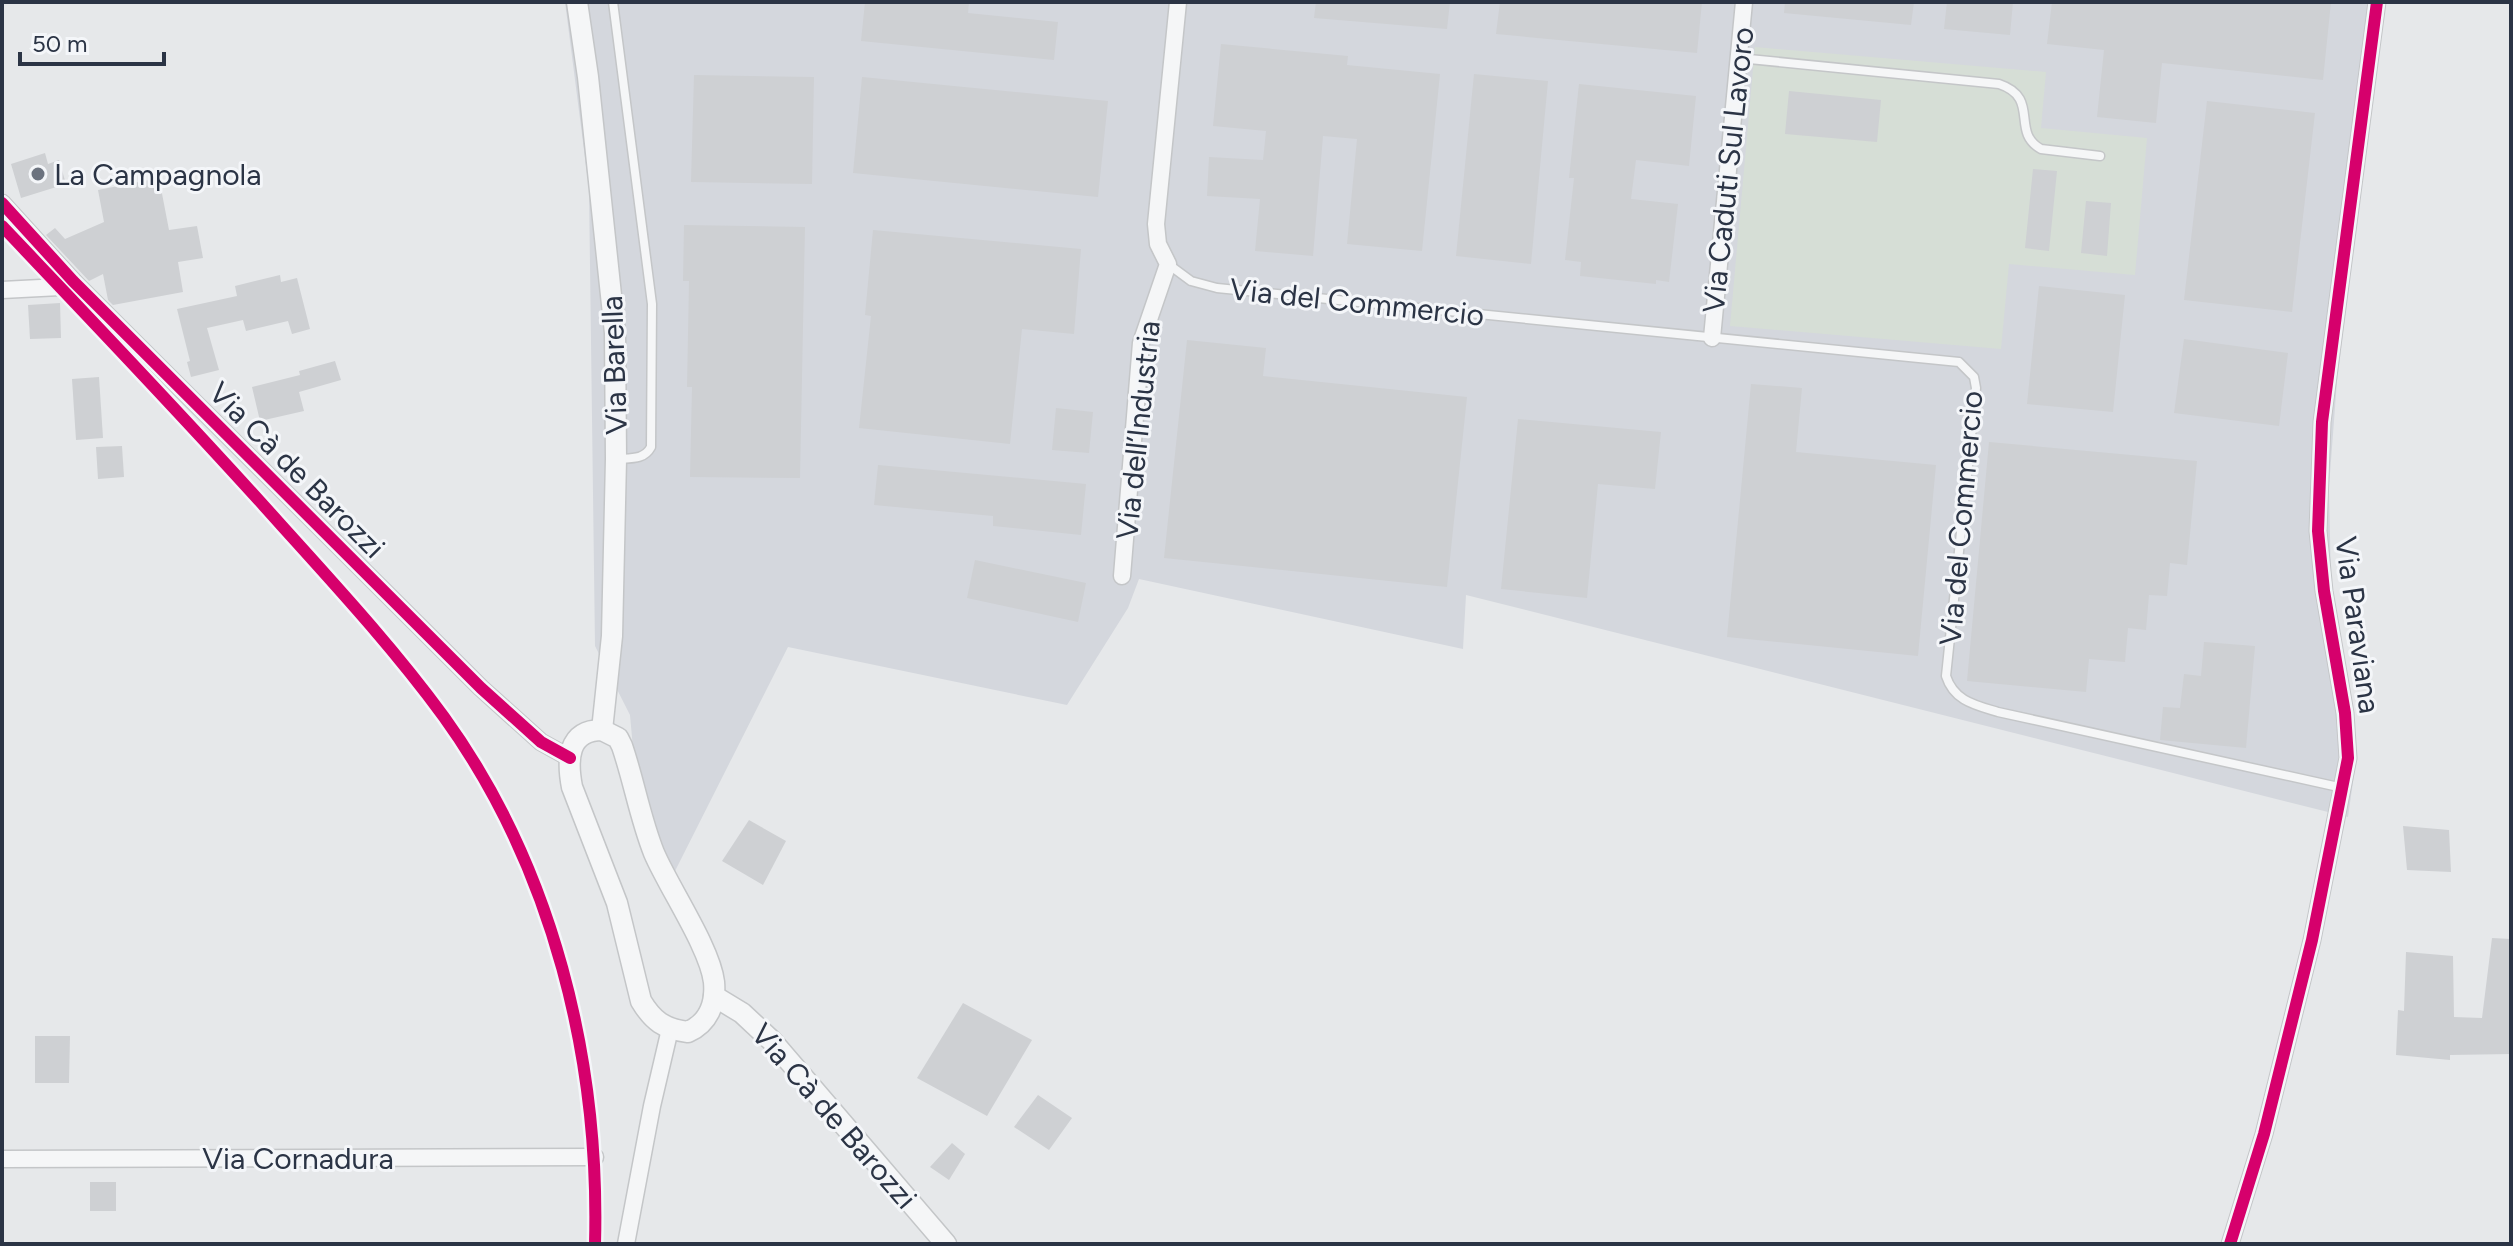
<svg xmlns="http://www.w3.org/2000/svg" width="2513" height="1246" viewBox="0 0 2513 1246" font-family="Figtree,sans-serif">
	<rect width="100%" height="100%" fill="#e6e8ea"/>
	<path fill="#d4d7dd" d="M565 2H2384L2337 381 2329 487 2331 584 2357 754 2348 817 1466 595 1463 649 1139 579 1128 608 1067 705 788 647 673 875 658 842 633 748 630 715 595 646 589 189Z"/>
	<path fill="#d6ded6" d="M1755 47 2046 72 2041 128 2147 138 2135 275 2009 264 2001 349 1730 326Z"/>
	<g fill="#ced0d3">
		<path d="M865 2H969L968 13 1058 22 1054 60 861 41Z"/>
		<path d="M1316 2H1450L1447 29 1314 18Z"/>
		<path d="M1500 2H1702L1697 53 1496 34Z"/>
		<path d="M1785 2H1914L1911 25 1784 13Z"/>
		<path d="M1947 2H2013L2010 35 1944 29Z"/>
		<path d="M2052 2H2331L2323 80 2162 63 2156 123 2097 117 2104 50 2047 44Z"/>
		<path d="M1221 44 1348 56 1347 65 1440 74 1422 251 1347 244 1357 139 1323 136 1313 256 1255 251 1260 199 1207 196 1209 157 1263 160 1266 131 1213 126Z"/>
		<path d="M1474 74 1548 81 1531 264 1456 256Z"/>
		<path d="M694 75 814 77 812 184 691 182Z"/>
		<path d="M862 77 1108 101 1098 197 853 173Z"/>
		<path d="M1579 84 1696 96 1689 166 1636 160 1631 199 1678 204 1669 282 1656 280V284L1580 276 1581 262 1565 260 1574 178H1569Z"/>
		<path d="M1789 91 1881 100 1877 142 1785 134Z"/>
		<path d="M2207 101 2315 113 2292 312 2184 300Z"/>
		<path d="M45 153 48 164 59 160 66 184 21 198 11 164Z"/>
		<path d="M2033 169 2057 171 2049 251 2025 248Z"/>
		<path d="M159 178 169 230 197 226 203 258 178 262 183 292 113 305 108 300 103 274 89 281 46 235 55 228 65 239 104 222 98 190Z"/>
		<path d="M2086 201 2111 203 2107 256 2081 253Z"/>
		<path d="M684 225 805 227 800 478 690 477 692 387H687L689 281H683Z"/>
		<path d="M873 230 1081 249 1074 334 1022 329 1010 444 859 428 871 316 865 315Z"/>
		<path d="M280 275 281 282 297 278 310 329 292 334 288 321 246 331 243 320 207 328 219 370 191 377 187 362 190 361 177 309 237 296 235 286Z"/>
		<path d="M2039 286 2125 295 2113 412 2027 404Z"/>
		<path d="M60 303 61 338 30 339 28 305Z"/>
		<path d="M2184 339 2288 353 2279 426 2174 413Z"/>
		<path d="M1187 340 1266 348 1263 376 1467 397 1447 587 1164 558Z"/>
		<path d="M335 361 341 380 299 392 304 411 260 421 252 387 300 375 299 371Z"/>
		<path d="M99 377 103 438 76 440 72 379Z"/>
		<path d="M1751 384 1802 388 1796 452 1936 465 1918 656 1727 637Z"/>
		<path d="M1056 408 1093 412 1089 453 1052 450Z"/>
		<path d="M1518 419 1661 432 1655 489 1598 484 1587 598 1501 589Z"/>
		<path d="M1989 442 2197 461 2187 565 2170 563 2167 596 2149 595 2146 630 2128 628 2125 662 2089 659 2086 692 1967 681Z"/>
		<path d="M122 446 124 477 98 479 96 447Z"/>
		<path d="M878 465 1086 484 1081 535 993 526V516L874 505Z"/>
		<path d="M975 560 1086 583 1078 622 967 598Z"/>
		<path d="M2204 642 2255 646 2246 748 2160 740 2163 707 2180 708 2184 674 2201 676Z"/>
		<path d="M749 820 786 841 763 885 722 861Z"/>
		<path d="M2403 826 2449 830 2451 872 2407 870Z"/>
		<path d="M2492 938 2511 939V1054L2450 1055V1060L2396 1055 2398 1010 2404 1011 2406 952 2453 956 2454 1017 2482 1018Z"/>
		<path d="M963 1003 1032 1040 987 1116 917 1078Z"/>
		<path d="M35 1036H70L69 1083H35Z"/>
		<path d="M1038 1095 1072 1118 1049 1150 1014 1127Z"/>
		<path d="M952 1143 965 1154 949 1180 930 1167Z"/>
		<rect x="90" y="1182" width="26" height="29"/>
	</g>
	<g fill="none" stroke-linecap="round" stroke-linejoin="round">
		<defs>
			<g id="service">
				<path d="M613 2 652 304 651 447C644 460 631 458 617 459"/>
				<path d="M1739 58 1999 84C2041 98 2010 132 2041 149L2100 156"/>
				<path d="M1168 264 1191 281 1217 288 1959 362 1974 377 1976 388 1946 676C1954 701 1975 705 1998 712L2343 788"/>
			</g>
			<g id="minor">
				<path d="M2 203 73 281 481 688 541 742 570 758"/>
				<path d="M2 290 60 287 73 281"/>
				<path d="M1712 338 1744 2"/>
				<path d="M1122 576 1141 343 1168 264 1158 244 1156 224 1178 2"/>
				<path d="M2 1159 595 1157"/>
				<path d="M626 1244 652 1106 670 1029"/>
				<path d="M2230 1244 2264 1134 2312 940 2348 758 2345 713 2324 591 2318 531 2322 422 2377 2"/>
			</g>
			<g id="tertiary">
				<path d="M577 2 588 77 615 333 616 459 612 636 602 730"/>
				<path d="M602 730 618 738 622 746C634 781 640 818 654 853 669 888 710 948 714 982 716 1004 708 1023 688 1032 664 1029 653 1021 641 1001L617 903 572 787C567 761 567 730 602 730Z"/>
				<path d="M714 996 742 1013 772 1041 946 1244"/>
			</g>
		</defs>
		<use href="#service" stroke="#c4c6c8" stroke-width="11"/>
		<use href="#minor" stroke="#c4c6c8" stroke-width="19"/>
		<use href="#tertiary" stroke="#c4c6c8" stroke-width="23"/>
		<use href="#service" stroke="#f5f6f7" stroke-width="8"/>
		<use href="#minor" stroke="#f5f6f7" stroke-width="16"/>
		<use href="#tertiary" stroke="#f5f6f7" stroke-width="20"/>
		<defs>
			<g id="cycleway">
				<path d="M2 203 73 281 481 688 541 742 570 758"/>
				<path d="M2 226C96 325 191 424 282 526 338 588 395 650 444 717 553 868 600 1060 595 1244"/>
				<path d="M2230 1244 2264 1134 2312 940 2348 758 2345 713 2324 591 2318 531 2322 422 2377 2"/>
			</g>
		</defs>
		<use href="#cycleway" stroke="#f4f6f9" stroke-width="17"/>
		<use href="#cycleway" stroke="#d6006c" stroke-width="12"/>
	</g>
	<circle fill="#6c737f" stroke="#f4f6f9" stroke-width="3" cx="38" cy="174" r="8"/>
	<g text-anchor="middle" dominant-baseline="central" stroke-width="6" stroke-linejoin="round" paint-order="stroke">
		<g font-size="30" fill="#2b3445" stroke="#f4f6f9">
			<text transform="translate(1728 170) rotate(-84)">Via Caduti Sul Lavoro</text>
			<text transform="translate(1357 302) rotate(6)">Via del Commercio</text>
			<text transform="translate(614 365) rotate(-92)">Via Barella</text>
			<text transform="translate(1138 430) rotate(-84)">Via dell’Industria</text>
			<text transform="translate(297 470) rotate(45)">Via Cà de Barozzi</text>
			<text transform="translate(1961 518) rotate(-85)">Via del Commercio</text>
			<text transform="translate(2358 625) rotate(82)">Via Paraviana</text>
			<text transform="translate(834 1116) rotate(49)">Via Cà de Barozzi</text>
			<text x="298" y="1158">Via Cornadura</text>
		</g>
		<g font-size="30" fill="#2b3445" stroke="#f4f6f9" text-anchor="start">
			<text x="54" y="174">La Campagnola</text>
		</g>
	</g>
	<rect width="2513" height="1246" fill="none" stroke="#2b3445" stroke-width="8"/>
	<path d="M20 52v12h144v-12" fill="none" stroke="#2b3445" stroke-width="4"/>
	<text x="32" y="52" font-size="24" fill="#2b3445" stroke="#f4f6f9" stroke-width="6" paint-order="stroke">50 m</text>
</svg>
